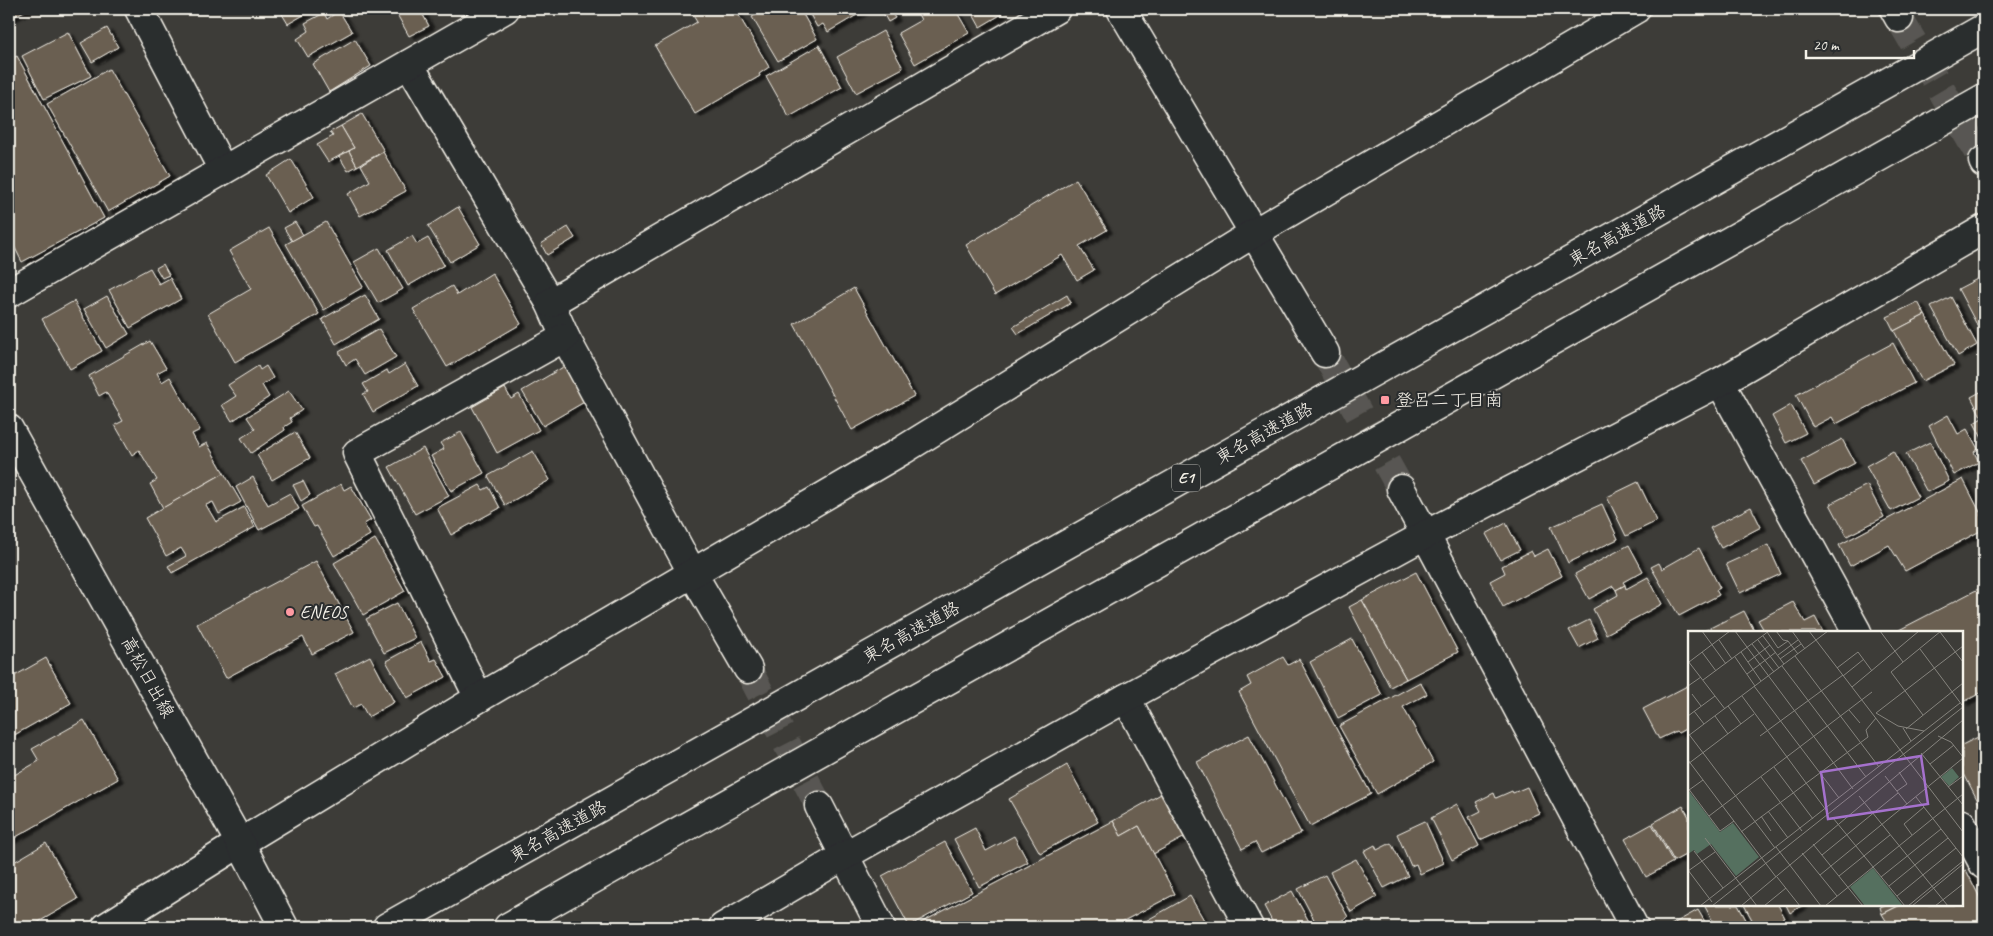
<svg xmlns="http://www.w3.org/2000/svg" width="1993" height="936" viewBox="0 0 1993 936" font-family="Caveat,'Klee One',sans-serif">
	<defs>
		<filter id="shadow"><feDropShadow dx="5.5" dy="3" stdDeviation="1" flood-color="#0009"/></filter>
	</defs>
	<rect width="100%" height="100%" fill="#3d3c38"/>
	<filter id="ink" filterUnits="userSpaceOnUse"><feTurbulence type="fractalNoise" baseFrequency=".02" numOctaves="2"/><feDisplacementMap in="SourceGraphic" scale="10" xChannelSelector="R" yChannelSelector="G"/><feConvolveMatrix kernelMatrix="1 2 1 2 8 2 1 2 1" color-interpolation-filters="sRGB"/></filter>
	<g filter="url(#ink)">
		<g fill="#6a5e51" stroke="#f4f1e8" filter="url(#shadow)">
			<path d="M9 9H28L9 19Z"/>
			<path d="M279 9H314L288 24Z"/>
			<path d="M394 9H430L422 13 429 26 409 36Z"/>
			<path d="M689 9H735L769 67 759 74 760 76 695 114 655 46 697 22Z"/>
			<path d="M766 9H800L817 39 778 61 752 17Z"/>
			<path d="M807 9H867L828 32 823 24 817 27Z"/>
			<path d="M887 9H889L895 18 888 22 882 11Z"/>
			<path d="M919 9H955L969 33 915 64 898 33 921 20 916 10Z"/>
			<path d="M970 9H998L1002 14 980 27Z"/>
			<path d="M339 11 352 32 308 57 297 39 309 31 305 23 324 13 327 19Z"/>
			<path d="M107 28 118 47 92 62 81 43Z"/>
			<path d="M883 31 903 68 856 93 837 57Z"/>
			<path d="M68 32 91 76 44 99 22 56Z"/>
			<path d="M355 39 371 66 329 92 313 64Z"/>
			<path d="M819 45 842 87 789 117 766 76Z"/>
			<path d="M17 56 104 218 22 262 9 236V60Z"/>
			<path d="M109 69 170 176 108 212 47 104Z"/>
			<path d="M362 114 384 151 357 166 349 151 354 148 341 126Z"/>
			<path d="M341 126 354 148 328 162 317 145 333 136 330 132Z"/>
			<path d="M349 151 357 166 348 171 339 156Z"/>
			<path d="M383 152 406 191 360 216 348 194 370 181 361 165Z"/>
			<path d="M291 159 314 197 288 213 266 175Z"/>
			<path d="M1076 179 1107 230 1079 246 1094 270 1077 280 1062 255 995 295 966 245Z"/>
			<path d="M458 207 480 244 450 262 428 226Z"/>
			<path d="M295 222 303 235 292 241 284 228Z"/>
			<path d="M326 222 363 287 324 310 286 244Z"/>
			<path d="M568 227 575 238 547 255 541 244Z"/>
			<path d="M269 228 319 314 235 362 208 314 251 289 229 251Z"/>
			<path d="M412 236 417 244 428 238 444 265 408 286 388 250Z"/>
			<path d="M379 248 403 289 378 303 354 262Z"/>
			<path d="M163 264 169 275 162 278 156 268Z"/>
			<path d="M150 268 159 284 170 278 181 299 130 328 109 290Z"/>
			<path d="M492 273 521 324 447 367 413 309 452 286 457 295Z"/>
			<path d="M1979 278 1984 289V338L1958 289Z"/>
			<path d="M854 288 914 396 852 430 794 324Z"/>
			<path d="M365 295 379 319 336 344 322 319Z"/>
			<path d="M1067 295 1071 303 1018 334 1013 327Z"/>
			<path d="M107 296 129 334 106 348 84 309Z"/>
			<path d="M1951 297 1977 345 1958 356 1931 307Z"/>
			<path d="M74 301 102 351 70 369 42 319Z"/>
			<path d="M1918 302 1925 315 1894 331 1887 317Z"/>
			<path d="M1925 315 1954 365 1922 381 1894 331Z"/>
			<path d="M379 329 396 357 365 375 355 359 346 365 339 352Z"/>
			<path d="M150 341 166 368 157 373 162 382 170 377 200 430 192 434 199 447 207 443 224 473 163 508 150 484 157 480 139 450 132 455 115 425 123 421 106 392 99 396 89 376Z"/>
			<path d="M1893 343 1914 383 1836 424 1832 417 1813 427 1796 395Z"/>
			<path d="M405 364 418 386 373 412 363 394 368 392 363 384 387 370 389 374Z"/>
			<path d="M258 366 260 370 266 366 273 378 262 385 269 397 232 421 222 405 236 396 228 385Z"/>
			<path d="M565 366 586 401 543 426 522 391Z"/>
			<path d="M505 388 511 399 519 394 539 430 497 453 472 407Z"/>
			<path d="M1984 390V442L1974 423 1982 418 1971 397Z"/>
			<path d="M289 391 302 410 290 418 292 422 284 427 285 430 251 453 241 438 255 429 247 417Z"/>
			<path d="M1791 405 1806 433 1786 443 1772 416Z"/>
			<path d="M1948 415 1958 434 1967 429 1978 449 1974 452 1979 462 1954 475 1929 426Z"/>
			<path d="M295 432 310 458 272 480 257 455Z"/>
			<path d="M461 432 484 473 451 491 431 456 444 449 440 443Z"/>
			<path d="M1842 439 1855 463 1814 485 1801 461Z"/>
			<path d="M1930 442 1949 481 1927 492 1906 454Z"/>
			<path d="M423 448 449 496 415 514 389 467Z"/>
			<path d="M533 451 550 480 505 505 488 476Z"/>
			<path d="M1893 451 1918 497 1891 511 1866 466Z"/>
			<path d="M224 473 241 502 219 514 213 502 206 505 216 522 244 507 255 527 172 573 168 566 186 556 181 548 166 556 145 518Z"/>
			<path d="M253 477 268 505 290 493 299 509 259 530 236 487Z"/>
			<path d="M1963 479 1984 520V529L1905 571 1889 545 1850 566 1839 545Z"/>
			<path d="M303 481 310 495 301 501 293 485Z"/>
			<path d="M1638 482 1657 521 1626 536 1607 497Z"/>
			<path d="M341 484 344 490 351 486 371 520 364 524 370 535 334 556 317 526 314 527 302 506Z"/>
			<path d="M480 485 483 490 489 487 500 508 451 535 437 508Z"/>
			<path d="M1867 485 1884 517 1847 536 1830 504Z"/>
			<path d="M1602 504 1618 539 1568 563 1551 527Z"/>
			<path d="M1751 507 1761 527 1721 548 1710 528Z"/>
			<path d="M1506 523 1520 550 1500 560 1486 534Z"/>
			<path d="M375 539 405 591 363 615 334 563Z"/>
			<path d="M1629 545 1643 571 1623 582 1625 585 1616 590 1613 586 1589 599 1575 574Z"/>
			<path d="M1768 545 1781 574 1740 593 1726 564Z"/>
			<path d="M1699 548 1720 588 1716 590 1719 595 1679 616 1651 567 1659 563 1662 569Z"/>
			<path d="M1548 549 1562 576 1503 607 1490 581 1505 573 1502 566 1531 551 1534 556Z"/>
			<path d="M316 561 354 632 312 654 303 637 226 678 197 624Z"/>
			<path d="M1416 572 1458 652 1406 679 1362 600Z"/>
			<path d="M1648 577 1662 604 1606 634 1593 609 1618 595 1616 590 1625 585 1626 589Z"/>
			<path d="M1984 586V691L1962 703V632H1900L1899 630Z"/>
			<path d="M1362 600 1406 679 1390 687 1349 607Z"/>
			<path d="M1793 602 1805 622 1815 617 1823 632H1765L1758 620Z"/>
			<path d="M397 603 415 638 384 653 366 619Z"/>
			<path d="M1744 611 1755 632H1702Z"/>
			<path d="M1589 620 1598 638 1579 648 1569 630Z"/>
			<path d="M1352 639 1382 695 1338 718 1310 662Z"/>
			<path d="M421 642 431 661 436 659 446 677 407 698 386 661Z"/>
			<path d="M370 656 394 702 368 717 361 704 353 708 335 674Z"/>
			<path d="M1283 657 1288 665 1299 659 1371 794 1310 826 1239 692 1251 685 1247 677Z"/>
			<path d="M46 658 71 703 9 738V679Z"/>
			<path d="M1420 682 1427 694 1403 707 1433 762 1377 794 1339 726Z"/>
			<path d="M1689 685V727L1678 733 1676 731 1659 739 1643 709Z"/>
			<path d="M84 720 118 779 9 841V778L39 761 32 749Z"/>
			<path d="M1249 735 1301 833 1261 853 1255 842 1242 849 1197 762Z"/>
			<path d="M1978 737 1984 749V808L1982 809 1962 770V745Z"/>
			<path d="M1067 765 1098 822 1040 853 1009 799Z"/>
			<path d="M1527 787 1539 813 1480 840 1469 817 1481 811 1476 802 1494 793 1496 798 1512 791 1513 793Z"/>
			<path d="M1161 794 1185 837 1153 854 1139 826 1121 836 1113 821Z"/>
			<path d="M1457 804 1479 846 1452 860 1431 818Z"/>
			<path d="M1683 806 1689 817V853L1674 861 1653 823Z"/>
			<path d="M1113 821 1121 836 1139 826 1175 894 1112 927H913Z"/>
			<path d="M1425 821 1444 863 1420 874 1416 864 1411 866 1397 834Z"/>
			<path d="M1652 824 1673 862 1646 877 1625 839Z"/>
			<path d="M975 828 986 851 1014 836 1028 862 979 887 954 839Z"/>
			<path d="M945 842 972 892 909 926 882 876Z"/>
			<path d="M46 843 78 899 30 927H9V865Z"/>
			<path d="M1391 843 1408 876 1384 888 1364 851 1375 845 1377 850Z"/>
			<path d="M1356 859 1377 897 1351 912 1330 872Z"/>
			<path d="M1966 870 1984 906V922L1973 927H1890L1882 914 1900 905H1962V872Z"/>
			<path d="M1325 875 1348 917 1332 926 1329 921 1318 927 1298 889Z"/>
			<path d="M1292 891 1312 927H1275L1264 906Z"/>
			<path d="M1190 896 1208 927H1135Z"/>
			<path d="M1704 905H1738L1750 927H1716Z"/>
			<path d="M1744 905H1778L1785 918 1768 927H1756Z"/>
			<path d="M1786 905H1803L1790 913Z"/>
			<path d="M1885 905H1900L1882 914 1880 907Z"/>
			<path d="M1698 910 1708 927H1672L1671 925Z"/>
		</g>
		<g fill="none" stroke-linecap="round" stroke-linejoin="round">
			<g stroke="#585752" stroke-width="28" stroke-dasharray="28 14" stroke-linecap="butt">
				<path d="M1899 18 1983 161"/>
				<path d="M1325 353 1401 489"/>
				<path d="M748 669 819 806"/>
			</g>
			<defs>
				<g id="minor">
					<path d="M139 9 223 170"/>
					<path d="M1121 9 1325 353"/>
					<path d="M1894 9 1899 18"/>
					<path d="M409 64 550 303 565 337 693 574 748 669"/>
					<path d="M1983 161 1984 163"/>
					<path d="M9 293 505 9"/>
					<path d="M550 303 1056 9"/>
					<path d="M1720 382 1857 632"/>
					<path d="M1401 489 1634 927"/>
					<path d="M479 698 357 453 565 337"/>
					<path d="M1126 698 1249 927"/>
					<path d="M819 806 881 927"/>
					<path d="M1962 824 1984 865"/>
					<path d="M106 927 240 843 479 698 903 450 1254 233 1636 9"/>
					<path d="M723 927 844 856 1126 698 1425 535 1720 382 1984 229"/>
				</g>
				<path id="major" d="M9 429 240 843 284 927"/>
				<g id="highway">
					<path d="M387 927 1984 28"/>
					<path d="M508 927 1984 98"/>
				</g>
			</defs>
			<use href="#minor" stroke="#f4f1e8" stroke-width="31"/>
			<use href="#major" stroke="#f4f1e8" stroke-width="31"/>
			<use href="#highway" stroke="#f4f1e8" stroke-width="31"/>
			<use href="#minor" stroke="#2a2d2e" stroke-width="28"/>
			<use href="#major" stroke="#2a2d2e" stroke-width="28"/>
			<use href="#highway" stroke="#2a2d2e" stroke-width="28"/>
		</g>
	</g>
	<g fill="#ff9aa2" stroke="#2a2d2e" stroke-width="2">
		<rect x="1380" y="395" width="10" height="10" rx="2.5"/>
		<circle cx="290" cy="612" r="5"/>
	</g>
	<g text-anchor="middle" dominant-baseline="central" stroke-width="4" stroke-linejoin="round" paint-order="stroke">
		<rect fill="#2a2d2e" stroke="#b7b6b0" stroke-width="1" x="1172" y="464.5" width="28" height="27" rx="4"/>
		<g font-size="16" font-weight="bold" fill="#f4f1e8">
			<text x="1186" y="478">E1</text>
		</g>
		<g font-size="18" fill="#f4f1e8" stroke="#2a2d2e">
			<text transform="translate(1617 235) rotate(-29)">東名高速道路</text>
			<text transform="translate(1264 433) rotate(-29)">東名高速道路</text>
			<text transform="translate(911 632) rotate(-29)">東名高速道路</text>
			<text transform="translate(148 677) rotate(61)">高松日出線</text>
			<text transform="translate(558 831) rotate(-29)">東名高速道路</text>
		</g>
		<g font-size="18" fill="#f4f1e8" stroke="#2a2d2e" text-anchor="start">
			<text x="1395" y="400">登呂二丁目南</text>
			<text x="300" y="612">ENEOS</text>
		</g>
	</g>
	<g transform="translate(1688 631)">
		<rect width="275" height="275" fill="#3d3c38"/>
		<path d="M264 137 271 146 261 155 253 146ZM1 160 32 201 45 192 71 226 48 245 23 213 9 223 6 219 0 223ZM185 237 215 275H177L162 256Z" fill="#55705f"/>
		<path fill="none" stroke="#86847e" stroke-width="1" d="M14 0 38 33M47 0 165 158M88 0 95 9 100 10M104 0 117 18M121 0 275 201M192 0 215 31M79 1 90 17 100 10 110 23M252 1 275 31M75 5 96 33M31 9 44 28M70 9 91 37M64 13 86 41M232 18 274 74M14 21 28 40M53 21 73 50M90 24 110 9M107 25 191 136M47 26 67 55M92 28 113 13M0 30 37 78M1 31 42 0M60 31 82 14M94 35 178 146M149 37 170 21 184 40M59 43 88 21M155 45 176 28M15 49 81 0M0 55 13 46M66 55 151 167M164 56 231 0M4 63 13 75M54 65 138 179M40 75 53 93M161 79 172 92M6 80 16 93M188 82 275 15M188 82 210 95 236 100M235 84 203 41 253 0M0 85 27 65M27 85 40 103M215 97 223 110M218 98 275 52M0 102 87 217M0 105 140 0M72 105 155 44M250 105 263 111 275 126M233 122 275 174M0 129 88 246M0 133 66 83M242 133 266 114M86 136 125 188M197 145 219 173M73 146 114 200M260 156 275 145M0 157 32 200 46 190M1 159 15 149M209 160 219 153 211 141M171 165 260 275M228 166 275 226M80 180 100 207M21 185 184 61M73 185 83 200M145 187 217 275M53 201 180 106 178 99 188 87M224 204 216 193 236 176M17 207 69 275M125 213 175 275M88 216 133 275M6 220 35 257M114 222 149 265M134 224 210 162M0 239 24 271M0 240 27 221M132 244 275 127M151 245 202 204M89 246 112 275M193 246 253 198M201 255 260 207M209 265 268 217M12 275 272 72M24 275 275 76M53 275 275 89M76 275 98 257M137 275 275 163M220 275 275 230M224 275 275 233M247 275 275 253"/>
		<path fill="#a571cd" fill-opacity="0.15" stroke="#a571cd" stroke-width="2.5" d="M233 125 240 173 140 188 133 141Z"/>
		<rect width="275" height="275" fill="none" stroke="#f4f1e8" stroke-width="2.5"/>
	</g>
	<rect width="1993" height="936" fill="none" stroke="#2a2d2e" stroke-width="30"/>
	<rect x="15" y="15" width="1963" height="906" fill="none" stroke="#f4f1e8" stroke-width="2" filter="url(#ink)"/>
	<path d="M1806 50v8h108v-8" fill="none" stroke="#f4f1e8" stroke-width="2.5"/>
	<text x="1813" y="50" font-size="15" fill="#f4f1e8" stroke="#2a2d2e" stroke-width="4" paint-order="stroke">20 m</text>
</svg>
